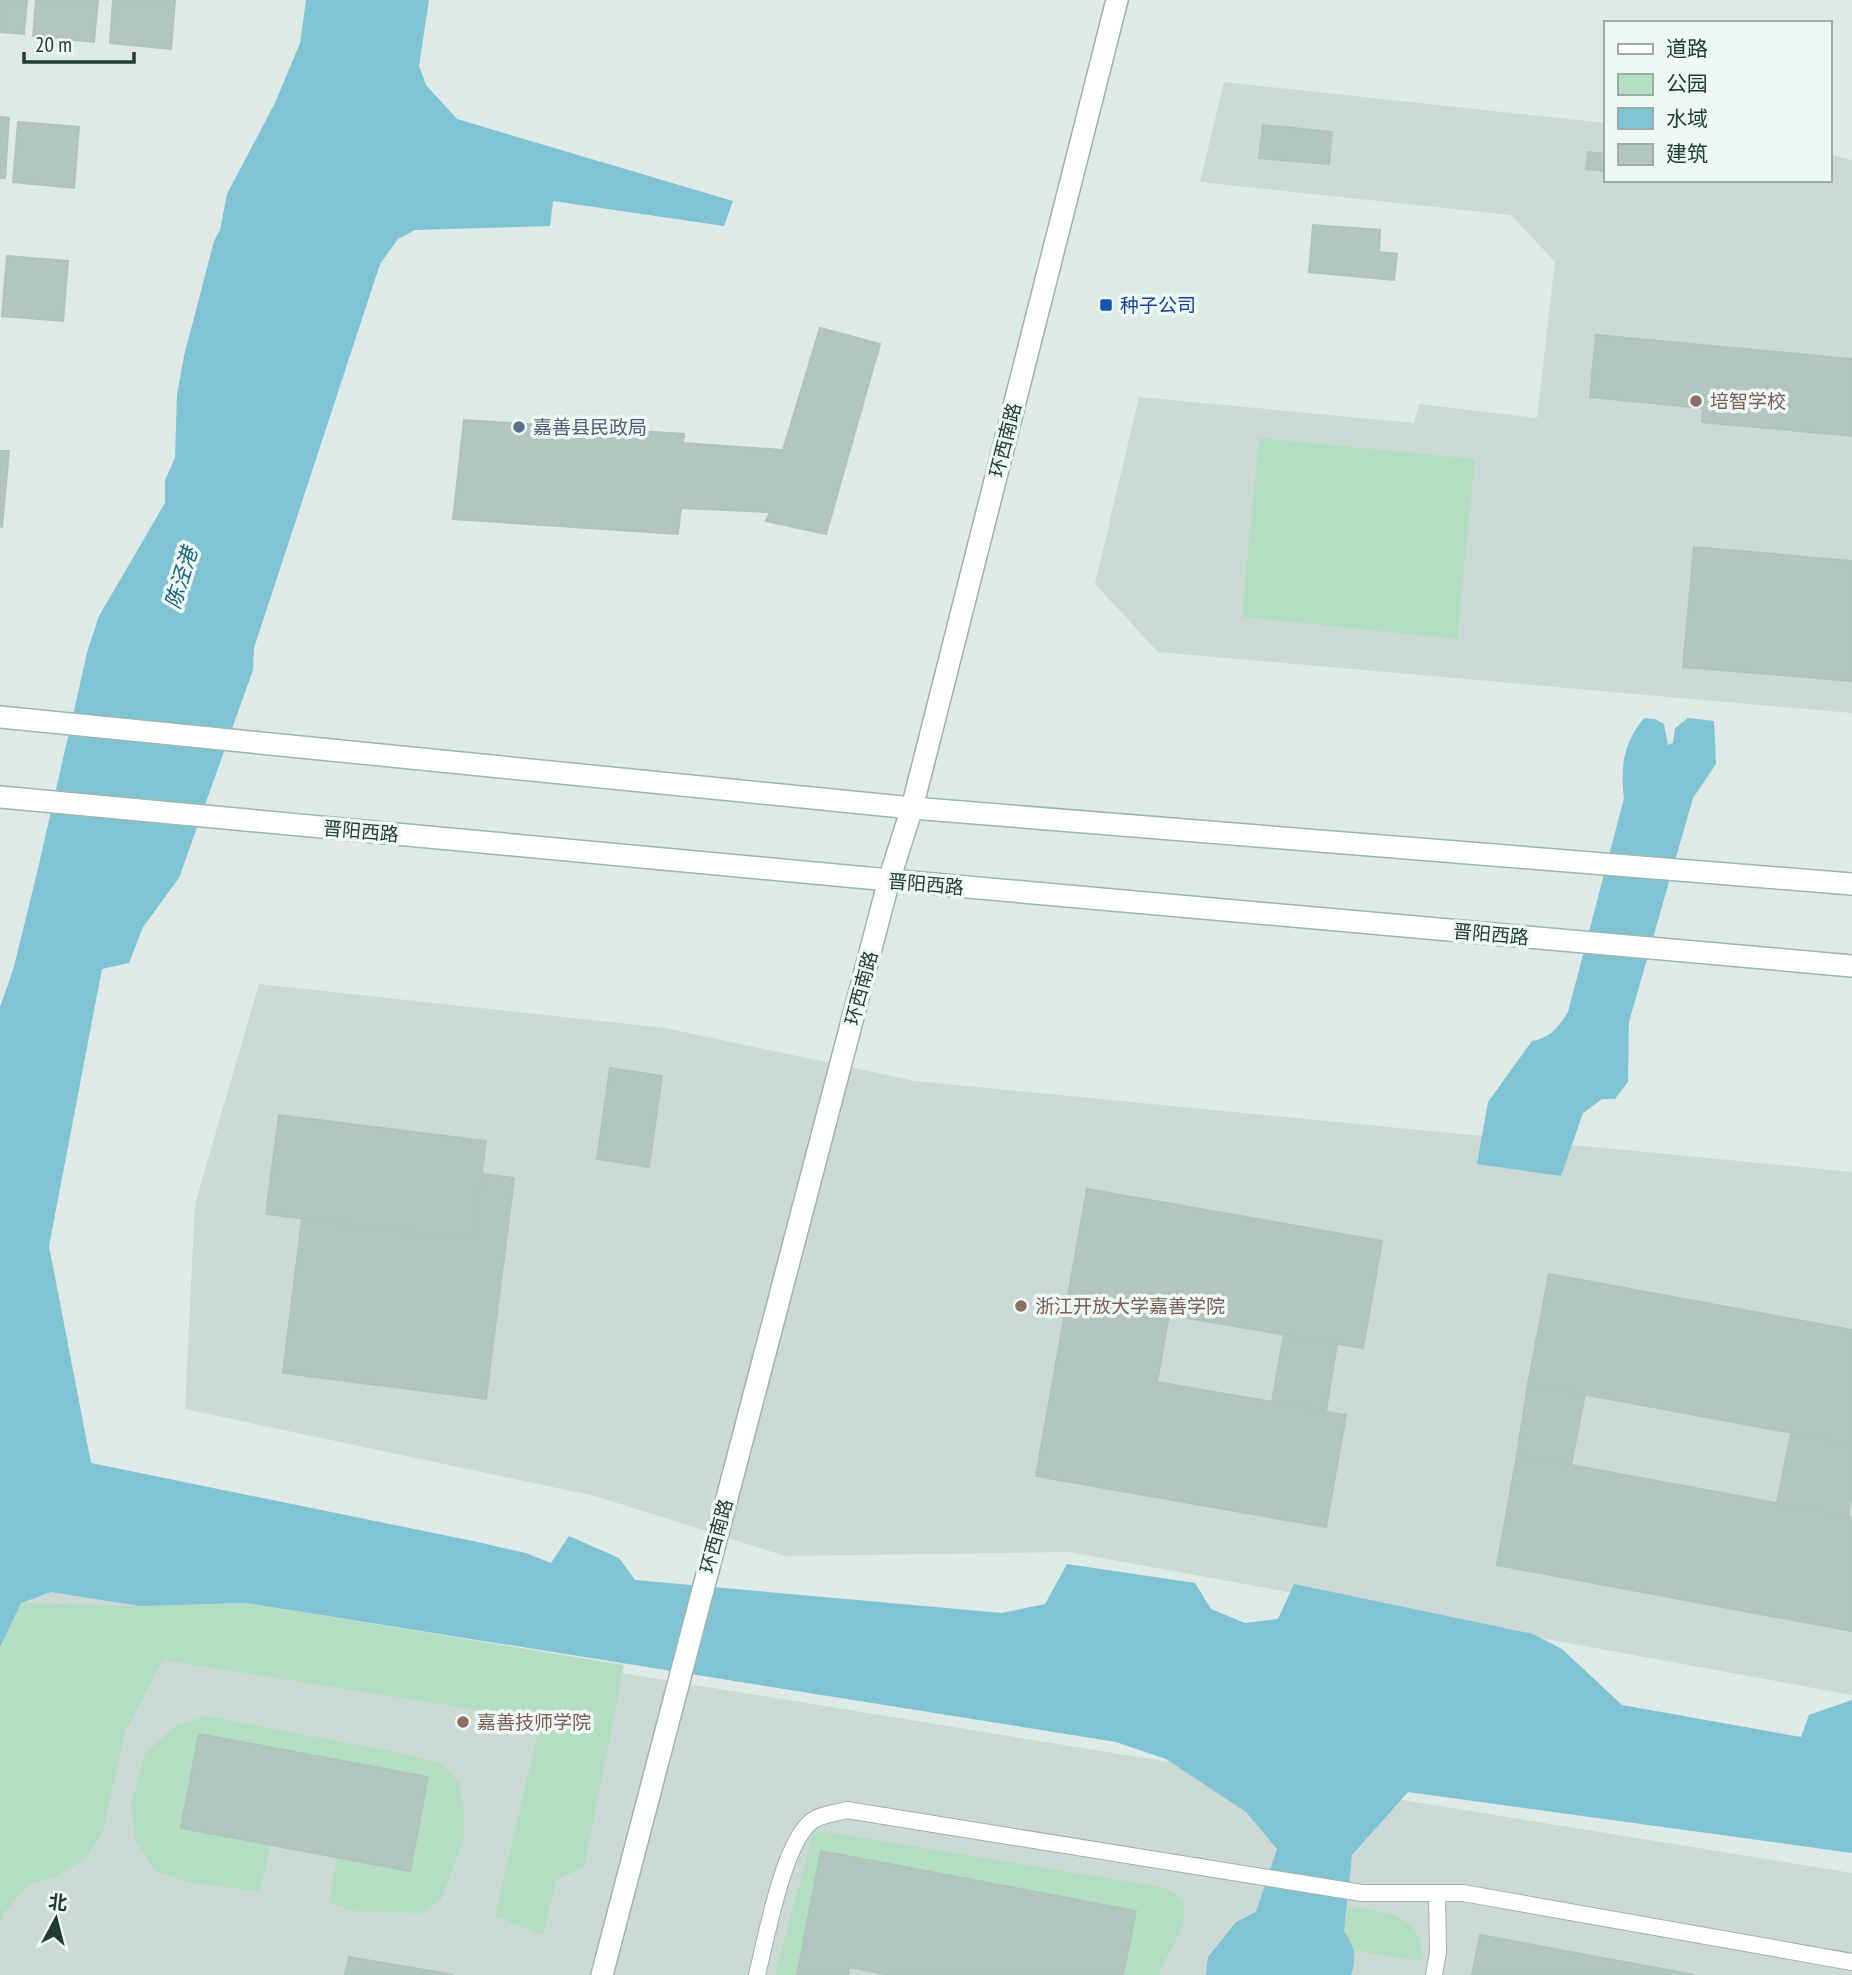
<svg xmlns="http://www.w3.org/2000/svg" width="1852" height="1975" viewBox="0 0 1852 1975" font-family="'PT Sans Narrow','Noto Sans SC',sans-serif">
	<rect width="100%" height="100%" fill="#ddeae5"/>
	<g fill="#cbdad4">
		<path d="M1224 82 1605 123V180H1829V154L1852 160V713L1158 652 1095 584 1139 397 1414 423 1419 404 1537 418 1555 262 1511 215 1200 182Z"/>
		<path d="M259 984 665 1028 915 1081 1852 1172V1695L1069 1552 785 1556 595 1496 185 1409 195 1204Z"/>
		<path d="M0 1572 1852 1873V1975H0Z"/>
	</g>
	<g fill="#b3dec1">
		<path d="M1259 438 1475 459 1457 639 1242 617Z"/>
		<path d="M21 1603 140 1606 246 1603 624 1665 584 1867 556 1880 543 1935 495 1916 541 1720 163 1660 125 1732 103 1831 85 1859 55 1877 28 1885 3 1914 0 1924V1647Z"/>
		<path d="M206 1716 395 1752 440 1763 459 1782 465 1814 463 1841 441 1900 422 1913 352 1911 329 1902 337 1858 271 1845 259 1891 186 1882 154 1870 135 1838 131 1804 145 1754 175 1726Z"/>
		<path d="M814 1830 1161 1887C1168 1890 1176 1893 1180 1898 1195 1918 1169 1951 1160 1970L1161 1975H1123L1135 1910 822 1851 797 1975H775Z"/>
		<path d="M1348 1906C1385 1912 1424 1913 1422 1961L1354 1951 1351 1941 1344 1932Z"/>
	</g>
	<g fill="#80c3d5">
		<path d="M306 0H429L419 66 426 85 457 119 733 201 724 226 553 201 550 226 415 230 398 239 380 264 254 648 253 670 179 878 143 927 129 963 102 969 49 1246 91 1463 473 1541 526 1553 551 1563 569 1536 619 1558 635 1580 1002 1613 1045 1604 1067 1564 1195 1583 1211 1609 1245 1623 1278 1619 1294 1584 1533 1634 1562 1649 1622 1705 1801 1737 1809 1715 1852 1700V1853L1408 1792 1352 1855 1344 1932C1355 1946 1357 1958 1351 1975H1206L1208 1957 1236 1922 1256 1912 1277 1849 1246 1812 1166 1759 1116 1742 246 1603 140 1606 51 1592 21 1603 0 1647V1007L13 970 37 873 88 649 99 616 165 503V480L175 458 177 395 184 356 214 241 220 230 227 194 275 103 300 43Z"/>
		<path d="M1644 718 1655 719 1664 724 1668 745 1673 743 1675 728 1688 718 1714 721 1716 764 1693 798 1629 1022 1628 1082 1615 1099H1602L1583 1113 1561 1176 1477 1164 1488 1102 1532 1041C1550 1038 1558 1028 1568 1012L1624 798C1620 766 1624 742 1644 718Z"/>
	</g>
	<g fill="#b2c5be" stroke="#afc4bd" stroke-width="2">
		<path d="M0 0H27L24 34 0 32Z"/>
		<path d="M36 0H98L94 42 33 36Z"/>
		<path d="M113 0H175L171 49 110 43Z"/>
		<path d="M0 117 9 118 5 178H0Z"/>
		<path d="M18 122 79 127 74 188 13 182Z"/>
		<path d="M1263 125 1332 132 1329 164 1259 158Z"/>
		<path d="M1588 152 1605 154V171L1586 169Z"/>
		<path d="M1313 225 1380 230 1379 252 1397 254 1394 280 1309 272Z"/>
		<path d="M7 256 68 261 63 321 2 316Z"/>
		<path d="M820 328 880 344 826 534 766 521 770 512 681 508 678 534 453 519 464 420 684 434 683 443 783 450Z"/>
		<path d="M1596 335 1852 359V436L1702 422 1703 408 1590 397Z"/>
		<path d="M0 451H9L2 527 0 526Z"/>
		<path d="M1694 547 1852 561V681L1683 667Z"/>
		<path d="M610 1068 662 1076 649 1167 597 1159Z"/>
		<path d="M279 1115 486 1141 473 1240 266 1214Z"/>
		<path d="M482 1174 514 1178 486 1399 283 1373 302 1219 473 1240Z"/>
		<path d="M1087 1189 1382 1241 1363 1348 1169 1315 1157 1382 1346 1415 1326 1527 1036 1476Z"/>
		<path d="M1549 1274 1852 1330V1444L1528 1384Z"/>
		<path d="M1284 1334 1337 1344 1326 1411 1272 1402Z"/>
		<path d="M1528 1384 1585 1394 1571 1465 1517 1455Z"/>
		<path d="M1791 1433 1852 1444V1494L1848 1517 1777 1503Z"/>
		<path d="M1517 1455 1852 1517V1631L1497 1565Z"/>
		<path d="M199 1734 428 1777 410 1871 181 1828Z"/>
		<path d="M821 1851 1136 1911 1123 1975H889L849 1967 848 1975H797Z"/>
		<path d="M1480 1935 1695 1975H1472Z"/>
		<path d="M349 1957 454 1975H345Z"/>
	</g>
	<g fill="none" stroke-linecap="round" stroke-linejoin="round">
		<defs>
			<g id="lane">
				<path d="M757 1975C766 1940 784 1836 815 1819 824 1814 837 1813 847 1810L1362 1893H1463L1852 1962"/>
				<path d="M1434 1975 1438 1952 1437 1893"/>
			</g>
			<path id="street" d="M912 808 1117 0"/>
			<g id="secondary">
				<path d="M0 717 912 808 1852 884"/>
				<path d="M0 797 889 880 1852 966"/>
				<path d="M602 1975 889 880 912 808"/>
			</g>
		</defs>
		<use href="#lane" stroke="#a0b2ac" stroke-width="18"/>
		<use href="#street" stroke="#a0b2ac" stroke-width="24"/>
		<use href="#secondary" stroke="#9bb7ae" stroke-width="24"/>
		<use href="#lane" stroke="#fff" stroke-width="16"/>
		<use href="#street" stroke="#fff" stroke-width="21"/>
		<use href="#secondary" stroke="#fff" stroke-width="21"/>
	</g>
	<rect fill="#1a4fb4" stroke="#edf7f3" stroke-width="2.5" x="1099" y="298" width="14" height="14" rx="3.5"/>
	<g fill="#8d6e63" stroke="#edf7f3" stroke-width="2.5">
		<circle cx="1696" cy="401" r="7"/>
		<circle cx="1021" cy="1306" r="7"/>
		<circle cx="463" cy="1722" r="7"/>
	</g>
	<circle fill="#5c6f8a" stroke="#edf7f3" stroke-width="2.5" cx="519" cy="427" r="7"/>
	<g text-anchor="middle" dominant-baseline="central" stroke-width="7" stroke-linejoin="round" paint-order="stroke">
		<g font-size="19" fill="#164399" stroke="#edf7f3" text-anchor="start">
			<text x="1120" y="305">种子公司</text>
		</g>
		<g font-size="19" fill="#785e54" stroke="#edf7f3" text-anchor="start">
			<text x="1710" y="401">培智学校</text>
			<text x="1035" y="1306">浙江开放大学嘉善学院</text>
			<text x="477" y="1722">嘉善技师学院</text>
		</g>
		<g font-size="19" fill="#4e5e75" stroke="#edf7f3" text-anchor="start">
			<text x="533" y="427">嘉善县民政局</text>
		</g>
		<g font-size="19" fill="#1e3b34" stroke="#edf7f3">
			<text transform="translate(1005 440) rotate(-76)">环西南路</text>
			<text transform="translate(361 831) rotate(5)">晋阳西路</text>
			<text transform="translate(926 884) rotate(5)">晋阳西路</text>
			<text transform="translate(1491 934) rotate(5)">晋阳西路</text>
			<text transform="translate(861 988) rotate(-75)">环西南路</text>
			<text transform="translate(716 1536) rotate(-75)">环西南路</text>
		</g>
		<g font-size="21" font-style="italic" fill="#14637a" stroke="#edf7f3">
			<text transform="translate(181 578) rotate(-73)">陈泾港</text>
		</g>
	</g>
	<rect x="1604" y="21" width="228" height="161" fill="#edf7f3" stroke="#9aaca7" stroke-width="2"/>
	<rect x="1618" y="44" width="35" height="10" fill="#ffffff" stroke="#9aaca7" stroke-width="2"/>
	<text x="1666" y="56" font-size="21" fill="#1e3b34">道路</text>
	<rect x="1618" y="74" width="35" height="21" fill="#b3dec1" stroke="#9aaca7" stroke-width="2"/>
	<text x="1666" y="91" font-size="21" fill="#1e3b34">公园</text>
	<rect x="1618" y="108" width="35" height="21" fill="#80c3d5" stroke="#9aaca7" stroke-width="2"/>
	<text x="1666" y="126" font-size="21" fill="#1e3b34">水域</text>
	<rect x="1618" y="144" width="35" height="21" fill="#b2c5be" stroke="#9aaca7" stroke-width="2"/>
	<text x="1666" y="161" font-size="21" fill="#1e3b34">建筑</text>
	<g transform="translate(56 1919) rotate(7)" stroke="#edf7f3" stroke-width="5" paint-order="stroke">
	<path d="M0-5L12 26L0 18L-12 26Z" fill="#1e3b34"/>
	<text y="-10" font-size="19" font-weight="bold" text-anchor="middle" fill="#1e3b34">北</text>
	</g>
	<path d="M24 52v10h110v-10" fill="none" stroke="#1e3b34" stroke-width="3.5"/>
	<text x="35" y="52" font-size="21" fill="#1e3b34" stroke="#edf7f3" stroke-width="5" paint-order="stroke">20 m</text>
</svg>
